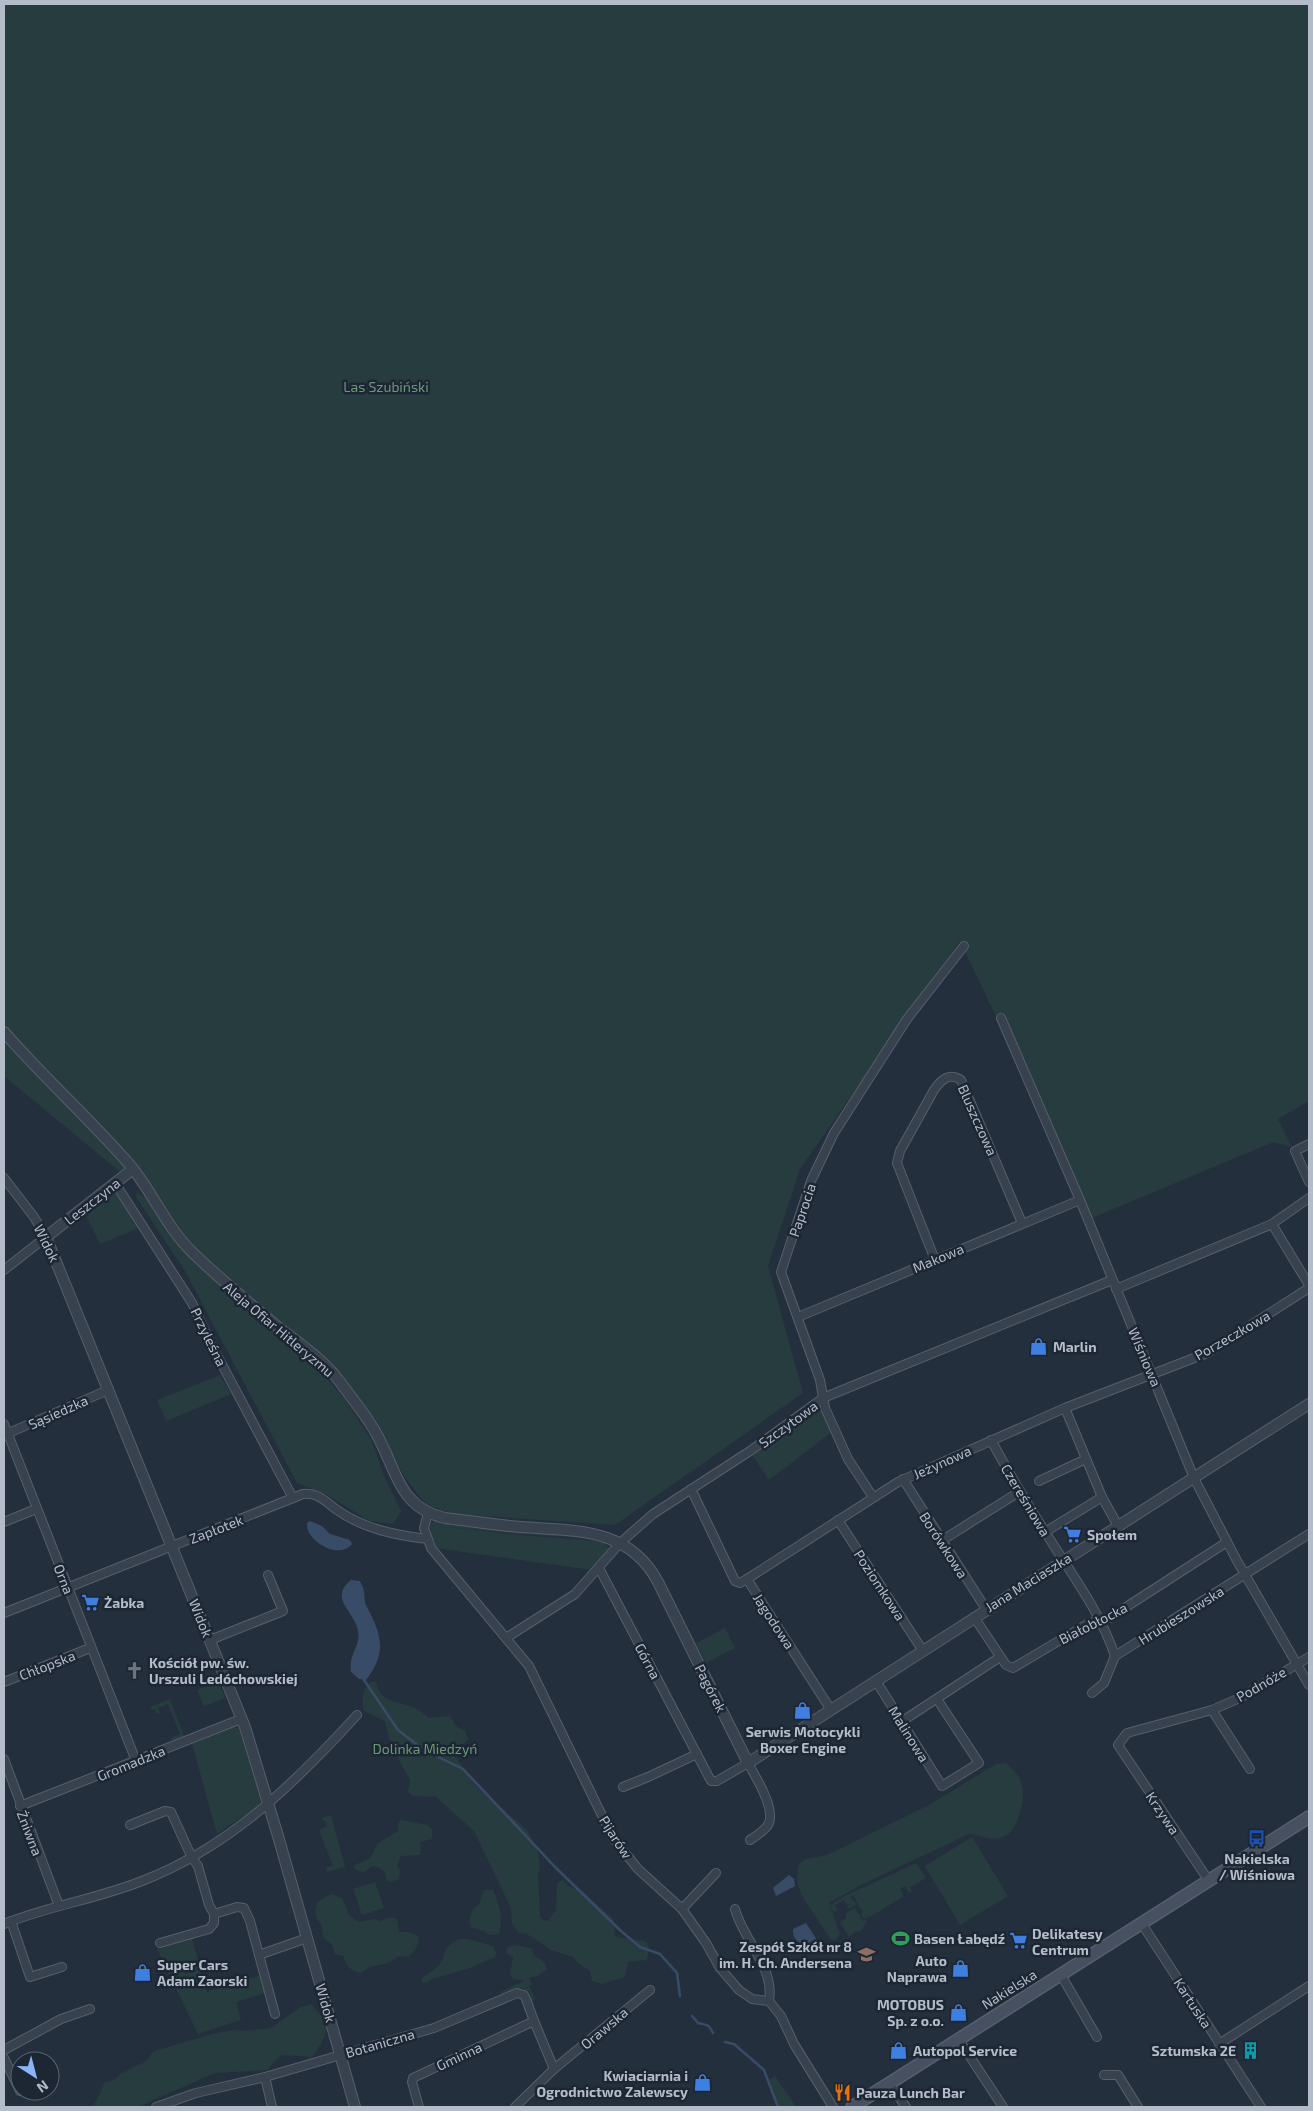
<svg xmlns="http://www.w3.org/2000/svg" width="1313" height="2111" viewBox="0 0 1313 2111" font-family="'Exo 2',sans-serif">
	<rect width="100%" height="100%" fill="#242f3e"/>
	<g fill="#263c3f">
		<path d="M4 4H1309V1101L1278 1119 1292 1147 1273 1142 1092 1218 960 941 800 1169 768 1266 803 1393 615 1525 453 1514 426 1504 406 1479 367 1413 334 1368 193 1247 189 1254 205 1272 320 1370 346 1401 371 1439 385 1478 401 1511 393 1524 369 1521 326 1494 297 1483 185 1271 136 1197 137 1192 147 1199 157 1213 192 1246 137 1164 119 1171 4 1076Z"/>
		<path d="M111 1190H116L120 1194 118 1195 139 1228 100 1244 84 1211Z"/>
		<path d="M220 1375 231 1394 166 1421 157 1400Z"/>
		<path d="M818 1408 822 1410 833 1431 769 1480 752 1455Z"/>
		<path d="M436 1520 578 1534 600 1539 506 1533 429 1525Z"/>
		<path d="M432 1525 507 1534 599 1541 605 1543 608 1548 592 1570 434 1548 430 1527Z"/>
		<path d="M725 1628 735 1648 706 1663 696 1643Z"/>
		<path d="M219 1682 225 1698 204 1706 197 1690Z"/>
		<path d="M371 1682H376C380 1703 397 1701 413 1707 419 1709 424 1714 429 1718L450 1716 456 1726 465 1731 468 1739 454 1754 476 1786 527 1830 538 1852 540 1867 538 1875 540 1916 543 1920 548 1921 556 1910 557 1883 563 1880 568 1886 581 1890 613 1919 615 1929 614 1935C625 1941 636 1938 647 1942L649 1949 647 1960 628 1962 625 1977 602 1984 592 1981 590 1971 578 1963 573 1957 551 1950 527 1934 519 1933 512 1923 511 1908 474 1831 436 1797 413 1796 408 1792 410 1780 391 1746 385 1721 364 1711C362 1699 361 1691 371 1682Z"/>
		<path d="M170 1699 184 1736 172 1741 171 1738 180 1734 168 1704 158 1708 160 1713 157 1714 155 1709 152 1710 150 1707Z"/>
		<path d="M234 1727 239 1728 261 1800 257 1807 217 1834 192 1744Z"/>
		<path d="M1006 1763C1013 1769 1020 1776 1022 1785 1026 1798 1018 1828 1007 1835 993 1843 983 1836 969 1834L861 1885 829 1903 840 1934 836 1940H831L802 1896 797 1883 798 1867 800 1863 806 1859 827 1855 929 1805 996 1764Z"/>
		<path d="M331 1815 345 1867 327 1872 326 1867 333 1866 319 1830 327 1826 326 1821H323L322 1818Z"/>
		<path d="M401 1820 427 1825 432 1829V1839L420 1842 421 1849 420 1855 401 1856 397 1865 400 1870 399 1879 391 1882 386 1880C387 1871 381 1868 373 1866L363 1872 354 1869 355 1865 370 1858 378 1843 398 1831V1824Z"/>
		<path d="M972 1837 1008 1896 960 1925 925 1866Z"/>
		<path d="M916 1863 926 1878 910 1887 912 1892 909 1893 905 1886 900 1889 904 1896 870 1917 864 1919 861 1914 863 1912 853 1895 850 1897 857 1904 849 1909 847 1906 850 1904 847 1905 844 1900 835 1905 838 1910 834 1912 830 1905 845 1896Z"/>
		<path d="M375 1882 384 1908 362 1915 353 1889Z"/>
		<path d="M484 1890H493C499 1902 504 1921 499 1934L488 1935 486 1932 471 1927 469 1921 473 1909 479 1904Z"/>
		<path d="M331 1894 342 1898 350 1916 359 1922 375 1919 380 1921 392 1917 397 1919 399 1932H408L418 1936 419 1941 415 1950 409 1956 397 1957 388 1963 370 1967 361 1973C352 1972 344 1965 344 1956L335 1954 331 1943C322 1939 322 1934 322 1925 314 1918 315 1912 317 1902Z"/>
		<path d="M855 1908 863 1921 868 1918 862 1930 858 1932 857 1931 849 1937 840 1922 846 1918V1913Z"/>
		<path d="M192 1939 207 1992 260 1975 265 1993 236 2002 241 2020 198 2034 157 1949Z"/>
		<path d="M459 1939H468L493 1946 496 1953 495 1957 470 1968 432 1979 427 1983 422 1982V1978C427 1974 434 1971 438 1966 448 1955 440 1948 459 1939Z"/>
		<path d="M514 1945 531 1948 534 1956C541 1959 545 1961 547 1969L538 1976 529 1978 532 1984 529 1986 535 1999 531 2002 532 1998 530 1992 522 1988 504 1995 500 1992 524 1981 513 1979 510 1974 513 1957 507 1953V1947Z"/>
		<path d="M311 2004C332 2025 329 2034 312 2057L281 2055 267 2070 215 2073 138 2107H91C99 2100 100 2091 105 2082L116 2079 120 2074 145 2062 154 2051 216 2033 235 2030 245 2031 271 2028 299 2008Z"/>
		<path d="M775 2076 794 2104 797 2107H777L767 2082Z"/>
	</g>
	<g fill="#394c67">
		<path d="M310 1521 322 1526 330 1534 350 1540 352 1544C338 1561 305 1540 307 1523Z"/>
		<path d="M351 1580 360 1581C361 1584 364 1588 364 1592 365 1597 364 1602 367 1607 382 1636 387 1653 366 1680L359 1679 351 1672C351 1667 350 1662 352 1657 355 1648 360 1641 358 1631 355 1611 328 1599 351 1580Z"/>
		<path d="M789 1875 794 1879 795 1886 776 1896 773 1888Z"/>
		<path d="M806 1923 817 1940 807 1947C799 1944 792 1938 793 1929Z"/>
	</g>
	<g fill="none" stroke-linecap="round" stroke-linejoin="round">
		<g stroke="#394c67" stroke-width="2.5">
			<path d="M364 1680 398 1730 424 1750 463 1769 556 1868 621 1931 640 1947 660 1954 677 1973 680 1996"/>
			<path d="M692 2016 698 2023C706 2025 708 2023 713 2033"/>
			<path d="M725 2042 734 2044 764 2070 778 2107"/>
		</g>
		<defs>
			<g id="minor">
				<path d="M1001 1018 1080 1200 1194 1478 1236 1559 1309 1685"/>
				<path d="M1309 1144 1295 1151 1309 1182"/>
				<path d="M4 1178 34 1217 46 1237 4 1270"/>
				<path d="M115 1183 192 1303 211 1344 293 1498"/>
				<path d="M1272 1224 1309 1198"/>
				<path d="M935 1260 897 1163 900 1151 934 1090C941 1080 949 1072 961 1080L1022 1223"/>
				<path d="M1116 1289 1272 1224 1309 1285"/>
				<path d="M798 1317 1080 1200"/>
				<path d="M1065 1408 1102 1497 1118 1526"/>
				<path d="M4 1424 136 1761"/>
				<path d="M4 1435 108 1390"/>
				<path d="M991 1440C1011 1477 1033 1513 1056 1549 1078 1583 1102 1617 1115 1656L1104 1683 1092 1693"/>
				<path d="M903 1479 986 1609"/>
				<path d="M1039 1481 1086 1459"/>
				<path d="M691 1489 735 1581 740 1583 747 1579 831 1710"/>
				<path d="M873 1497 848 1459 825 1408 820 1380 781 1272 811 1181 834 1133 907 1019 964 946"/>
				<path d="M428 1513 424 1528 431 1548 529 1666 613 1838 638 1869 682 1909 706 1943 720 1968 739 1990 752 1999 769 2001"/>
				<path d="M838 1520 923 1651"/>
				<path d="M4 1522 36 1509"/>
				<path d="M1045 1532 1102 1497"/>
				<path d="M941 1541 1019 1492"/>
				<path d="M599 1568 711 1781H717L748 1763C755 1776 777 1810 768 1825 764 1831 756 1836 750 1840"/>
				<path d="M747 1579 898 1482 1065 1408 1207 1353 1309 1288"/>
				<path d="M4 1613 303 1494C318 1492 326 1502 337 1510 364 1529 395 1535 427 1539"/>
				<path d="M974 1617 1006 1665 1013 1668 1089 1623 1109 1618 1227 1542"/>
				<path d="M506 1638 575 1594 620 1543 653 1514 750 1451 823 1398 1112 1280"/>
				<path d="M210 1640 283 1611 268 1575"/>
				<path d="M1115 1656 1309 1534"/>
				<path d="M876 1681 942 1786 979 1763 937 1699"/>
				<path d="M4 1682 90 1648"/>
				<path d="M1212 1710 1250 1769"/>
				<path d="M901 1722 1000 1657"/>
				<path d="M4 1759 59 1906"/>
				<path d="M623 1787 648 1777 697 1754"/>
				<path d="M20 1806 241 1719"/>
				<path d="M130 1825 165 1811 171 1812 192 1858 198 1866 209 1905 214 1914V1923L209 1929 160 1943"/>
				<path d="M1209 1881 1118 1745 1127 1733 1212 1710 1242 1697 1309 1657"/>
				<path d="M682 1909 716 1873"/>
				<path d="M735 1909C743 1940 775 1967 769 2001"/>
				<path d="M214 1914 237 1907 244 1908 250 1921 259 1955"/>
				<path d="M11 1921 30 1977 62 1967"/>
				<path d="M4 1924C48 1906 97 1899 142 1881 230 1847 295 1783 357 1715"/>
				<path d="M1142 1924 1261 2107"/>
				<path d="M1061 1975 1097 2037"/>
				<path d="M769 2001 781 2016 794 2044 833 2107"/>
				<path d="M275 2014 259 1955 307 1938"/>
				<path d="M960 2038 963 2046 1003 2107"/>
				<path d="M1219 2044 1309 1986"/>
				<path d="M4 2050 61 2019 90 2009"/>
				<path d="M4 2058 20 2091"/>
				<path d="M1104 2075H1118L1138 2107"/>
				<path d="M265 2077 272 2107"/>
				<path d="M889 2083 906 2107"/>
				<path d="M156 2107 196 2093 265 2077 434 2028 517 1993 524 1995 526 1999 534 2021 554 2069"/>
				<path d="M419 2107 412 2082 413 2078 534 2021"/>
				<path d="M515 2107 554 2069 650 1990"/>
			</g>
			<g id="tertiary">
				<path d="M4 1032C44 1078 89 1118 129 1164 153 1192 166 1227 193 1253 220 1279 249 1303 278 1327 300 1344 324 1360 340 1382 353 1400 367 1416 377 1435 397 1471 399 1508 445 1518 471 1521 496 1525 521 1527 575 1531 629 1527 658 1582L748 1763 1309 1404"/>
				<path d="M133 1169 46 1237 245 1727 278 1836 355 2107"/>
			</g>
			<path id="secondary" d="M852 2107 1309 1817"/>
		</defs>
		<use href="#minor" stroke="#565f6c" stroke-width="10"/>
		<use href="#tertiary" stroke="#565f6c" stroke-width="12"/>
		<use href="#secondary" stroke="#565f6c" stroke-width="14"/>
		<use href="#minor" stroke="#38414e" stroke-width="8"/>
		<use href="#tertiary" stroke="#38414e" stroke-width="10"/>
		<use href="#secondary" stroke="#465061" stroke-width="11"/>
	</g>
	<defs>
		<symbol id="shop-bare" viewBox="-9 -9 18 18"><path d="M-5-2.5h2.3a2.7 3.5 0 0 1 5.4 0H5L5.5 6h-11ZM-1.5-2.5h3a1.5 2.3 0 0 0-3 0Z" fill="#3f7fe0" stroke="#1d2633" stroke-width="2.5" paint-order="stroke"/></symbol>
		<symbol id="supermarket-bare" viewBox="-9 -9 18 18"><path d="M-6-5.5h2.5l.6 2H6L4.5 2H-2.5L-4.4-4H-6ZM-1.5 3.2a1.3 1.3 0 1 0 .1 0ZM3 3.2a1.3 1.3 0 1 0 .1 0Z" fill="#3f7fe0" stroke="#1d2633" stroke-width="2.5" paint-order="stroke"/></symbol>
		<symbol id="church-bare" viewBox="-9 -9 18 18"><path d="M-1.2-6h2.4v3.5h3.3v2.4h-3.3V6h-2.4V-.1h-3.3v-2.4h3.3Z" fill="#6b7280" stroke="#1d2633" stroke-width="2.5" paint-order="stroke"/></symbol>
		<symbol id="bus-bare" viewBox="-9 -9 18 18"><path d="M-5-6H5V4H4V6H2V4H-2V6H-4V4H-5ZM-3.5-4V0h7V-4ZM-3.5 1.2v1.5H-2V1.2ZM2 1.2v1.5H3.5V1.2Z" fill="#1a4fb4" stroke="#1d2633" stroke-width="2.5" paint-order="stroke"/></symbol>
		<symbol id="stadium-bare" viewBox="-9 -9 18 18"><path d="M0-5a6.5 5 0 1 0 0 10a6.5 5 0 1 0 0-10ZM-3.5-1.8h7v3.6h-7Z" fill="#2e9e5b" stroke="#1d2633" stroke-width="2.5" paint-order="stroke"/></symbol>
		<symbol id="school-bare" viewBox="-9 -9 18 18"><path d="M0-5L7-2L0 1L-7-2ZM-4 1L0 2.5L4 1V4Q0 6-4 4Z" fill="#8d6e63" stroke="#1d2633" stroke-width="2.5" paint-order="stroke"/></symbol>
		<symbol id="building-bare" viewBox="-9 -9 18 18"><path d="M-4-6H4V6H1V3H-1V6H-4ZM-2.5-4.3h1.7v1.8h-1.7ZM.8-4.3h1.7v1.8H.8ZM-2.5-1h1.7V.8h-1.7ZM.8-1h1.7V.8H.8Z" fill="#0f9aa8" stroke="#1d2633" stroke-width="2.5" paint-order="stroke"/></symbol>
		<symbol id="restaurant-bare" viewBox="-9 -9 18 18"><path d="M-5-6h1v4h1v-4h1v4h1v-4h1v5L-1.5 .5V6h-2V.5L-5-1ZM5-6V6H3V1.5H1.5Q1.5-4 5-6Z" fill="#e8710a" stroke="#1d2633" stroke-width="2.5" paint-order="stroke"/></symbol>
	</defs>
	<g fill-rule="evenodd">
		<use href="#shop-bare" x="1026" y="1334" width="25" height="25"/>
		<use href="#supermarket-bare" x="1060" y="1522" width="25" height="25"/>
		<use href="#supermarket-bare" x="78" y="1590" width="25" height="25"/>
		<use href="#church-bare" x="122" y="1658" width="25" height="25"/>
		<use href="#shop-bare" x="790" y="1698" width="25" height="25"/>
		<use href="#bus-bare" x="1244" y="1826" width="25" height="25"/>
		<use href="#stadium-bare" x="888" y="1926" width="25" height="25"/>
		<use href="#supermarket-bare" x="1006" y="1928" width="25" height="25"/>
		<use href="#school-bare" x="854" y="1942" width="25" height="25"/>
		<use href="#shop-bare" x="948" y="1956" width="25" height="25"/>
		<use href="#shop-bare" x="130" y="1960" width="25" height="25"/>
		<use href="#shop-bare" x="946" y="2000" width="25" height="25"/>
		<use href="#shop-bare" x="886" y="2038" width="25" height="25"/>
		<use href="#building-bare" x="1238" y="2038" width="25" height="25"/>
		<use href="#shop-bare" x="690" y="2070" width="25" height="25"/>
		<use href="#restaurant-bare" x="830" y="2080" width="25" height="25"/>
	</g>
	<g text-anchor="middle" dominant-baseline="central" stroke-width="5" stroke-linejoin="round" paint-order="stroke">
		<g font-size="14" fill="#6b9a76" stroke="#1d2633">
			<text x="386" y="386">Las Szubiński</text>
			<text x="425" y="1748">Dolinka Miedzyń</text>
		</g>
		<g font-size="14" fill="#b4bcc9" stroke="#1d2633">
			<text transform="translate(978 1120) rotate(66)">Bluszczowa</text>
			<text transform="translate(92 1201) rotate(-38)">Leszczyna</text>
			<text transform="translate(802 1210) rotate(-71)">Paprocia</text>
			<text transform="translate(47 1243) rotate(64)">Widok</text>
			<text transform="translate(938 1258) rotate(-23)">Makowa</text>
			<text transform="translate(279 1329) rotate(40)">Aleja Ofiar Hitleryzmu</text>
			<text transform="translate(1232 1335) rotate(-30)">Porzeczkowa</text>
			<text transform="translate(209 1337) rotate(64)">Przyleśna</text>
			<text transform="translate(1145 1357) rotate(67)">Wiśniowa</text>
			<text transform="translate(58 1412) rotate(-24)">Sąsiedzka</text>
			<text transform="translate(788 1424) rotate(-36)">Szczytowa</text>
			<text transform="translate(942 1462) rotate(-24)">Jeżynowa</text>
			<text transform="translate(1026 1500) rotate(59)">Czereśniowa</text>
			<text transform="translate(216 1529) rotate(-21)">Zapłotek</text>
			<text transform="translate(944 1545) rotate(57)">Borówkowa</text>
			<text transform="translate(64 1579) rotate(68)">Orna</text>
			<text transform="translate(1028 1582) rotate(-32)">Jana Maciaszka</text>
			<text transform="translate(880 1585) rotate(57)">Poziomkowa</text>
			<text transform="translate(1181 1615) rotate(-32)">Hrubieszowska</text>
			<text transform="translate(201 1618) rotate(68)">Widok</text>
			<text transform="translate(774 1621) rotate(57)">Jagodowa</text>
			<text transform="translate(1093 1623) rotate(-27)">Białobłocka</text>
			<text transform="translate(648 1661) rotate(62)">Górna</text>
			<text transform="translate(47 1665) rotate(-21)">Chłopska</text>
			<text transform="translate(1261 1684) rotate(-30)">Podnóże</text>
			<text transform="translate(711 1688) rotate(63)">Pagórek</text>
			<text transform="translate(909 1734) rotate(58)">Malinowa</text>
			<text transform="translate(131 1763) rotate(-22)">Gromadzka</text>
			<text transform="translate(1163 1813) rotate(56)">Krzywa</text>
			<text transform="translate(30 1833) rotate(69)">Żniwna</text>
			<text transform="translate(616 1837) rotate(57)">Pijarów</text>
			<text transform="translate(1009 1989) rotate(-32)">Nakielska</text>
			<text transform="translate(326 2003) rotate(74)">Widok</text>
			<text transform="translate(1193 2003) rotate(57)">Kartuska</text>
			<text transform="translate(604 2028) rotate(-40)">Orawska</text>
			<text transform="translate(380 2043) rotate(-16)">Botaniczna</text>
			<text transform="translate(459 2056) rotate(-25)">Gminna</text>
		</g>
		<g font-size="14" font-weight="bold" fill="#b4bcc9" stroke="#1d2633" text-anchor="start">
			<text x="1053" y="1346">Marlin</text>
			<text x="1087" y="1534">Społem</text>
			<text x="104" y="1602">Żabka</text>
			<text x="149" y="1662">Kościół pw. św.<tspan x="149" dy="16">Urszuli Ledóchowskiej</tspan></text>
			<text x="803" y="1731" text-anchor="middle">Serwis Motocykli<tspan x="803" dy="16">Boxer Engine</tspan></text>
			<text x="1257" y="1858" text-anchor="middle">Nakielska<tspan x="1257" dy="16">/ Wiśniowa</tspan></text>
			<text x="1032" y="1933">Delikatesy<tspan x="1032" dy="16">Centrum</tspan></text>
			<text x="914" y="1938">Basen Łabędź</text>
			<text x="852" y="1946" text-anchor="end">Zespół Szkół nr 8<tspan x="852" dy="16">im. H. Ch. Andersena</tspan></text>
			<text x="947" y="1960" text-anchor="end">Auto<tspan x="947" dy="16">Naprawa</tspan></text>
			<text x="157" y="1964">Super Cars<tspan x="157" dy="16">Adam Zaorski</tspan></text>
			<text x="944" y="2004" text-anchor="end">MOTOBUS<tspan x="944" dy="16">Sp. z o.o.</tspan></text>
			<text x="913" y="2050">Autopol Service</text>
			<text x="1236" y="2050" text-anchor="end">Sztumska 2E</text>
			<text x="688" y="2075" text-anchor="end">Kwiaciarnia i<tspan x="688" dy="16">Ogrodnictwo Zalewscy</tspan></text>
			<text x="856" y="2092">Pauza Lunch Bar</text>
		</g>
	</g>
	<rect width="1313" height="2111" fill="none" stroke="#b4bcc9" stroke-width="10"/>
	<g transform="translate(35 2076) rotate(144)"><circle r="24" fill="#1d2633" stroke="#59626f"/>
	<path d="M0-4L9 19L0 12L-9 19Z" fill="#8ab4f8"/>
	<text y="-8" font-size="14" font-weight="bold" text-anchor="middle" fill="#b4bcc9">N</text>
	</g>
</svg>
